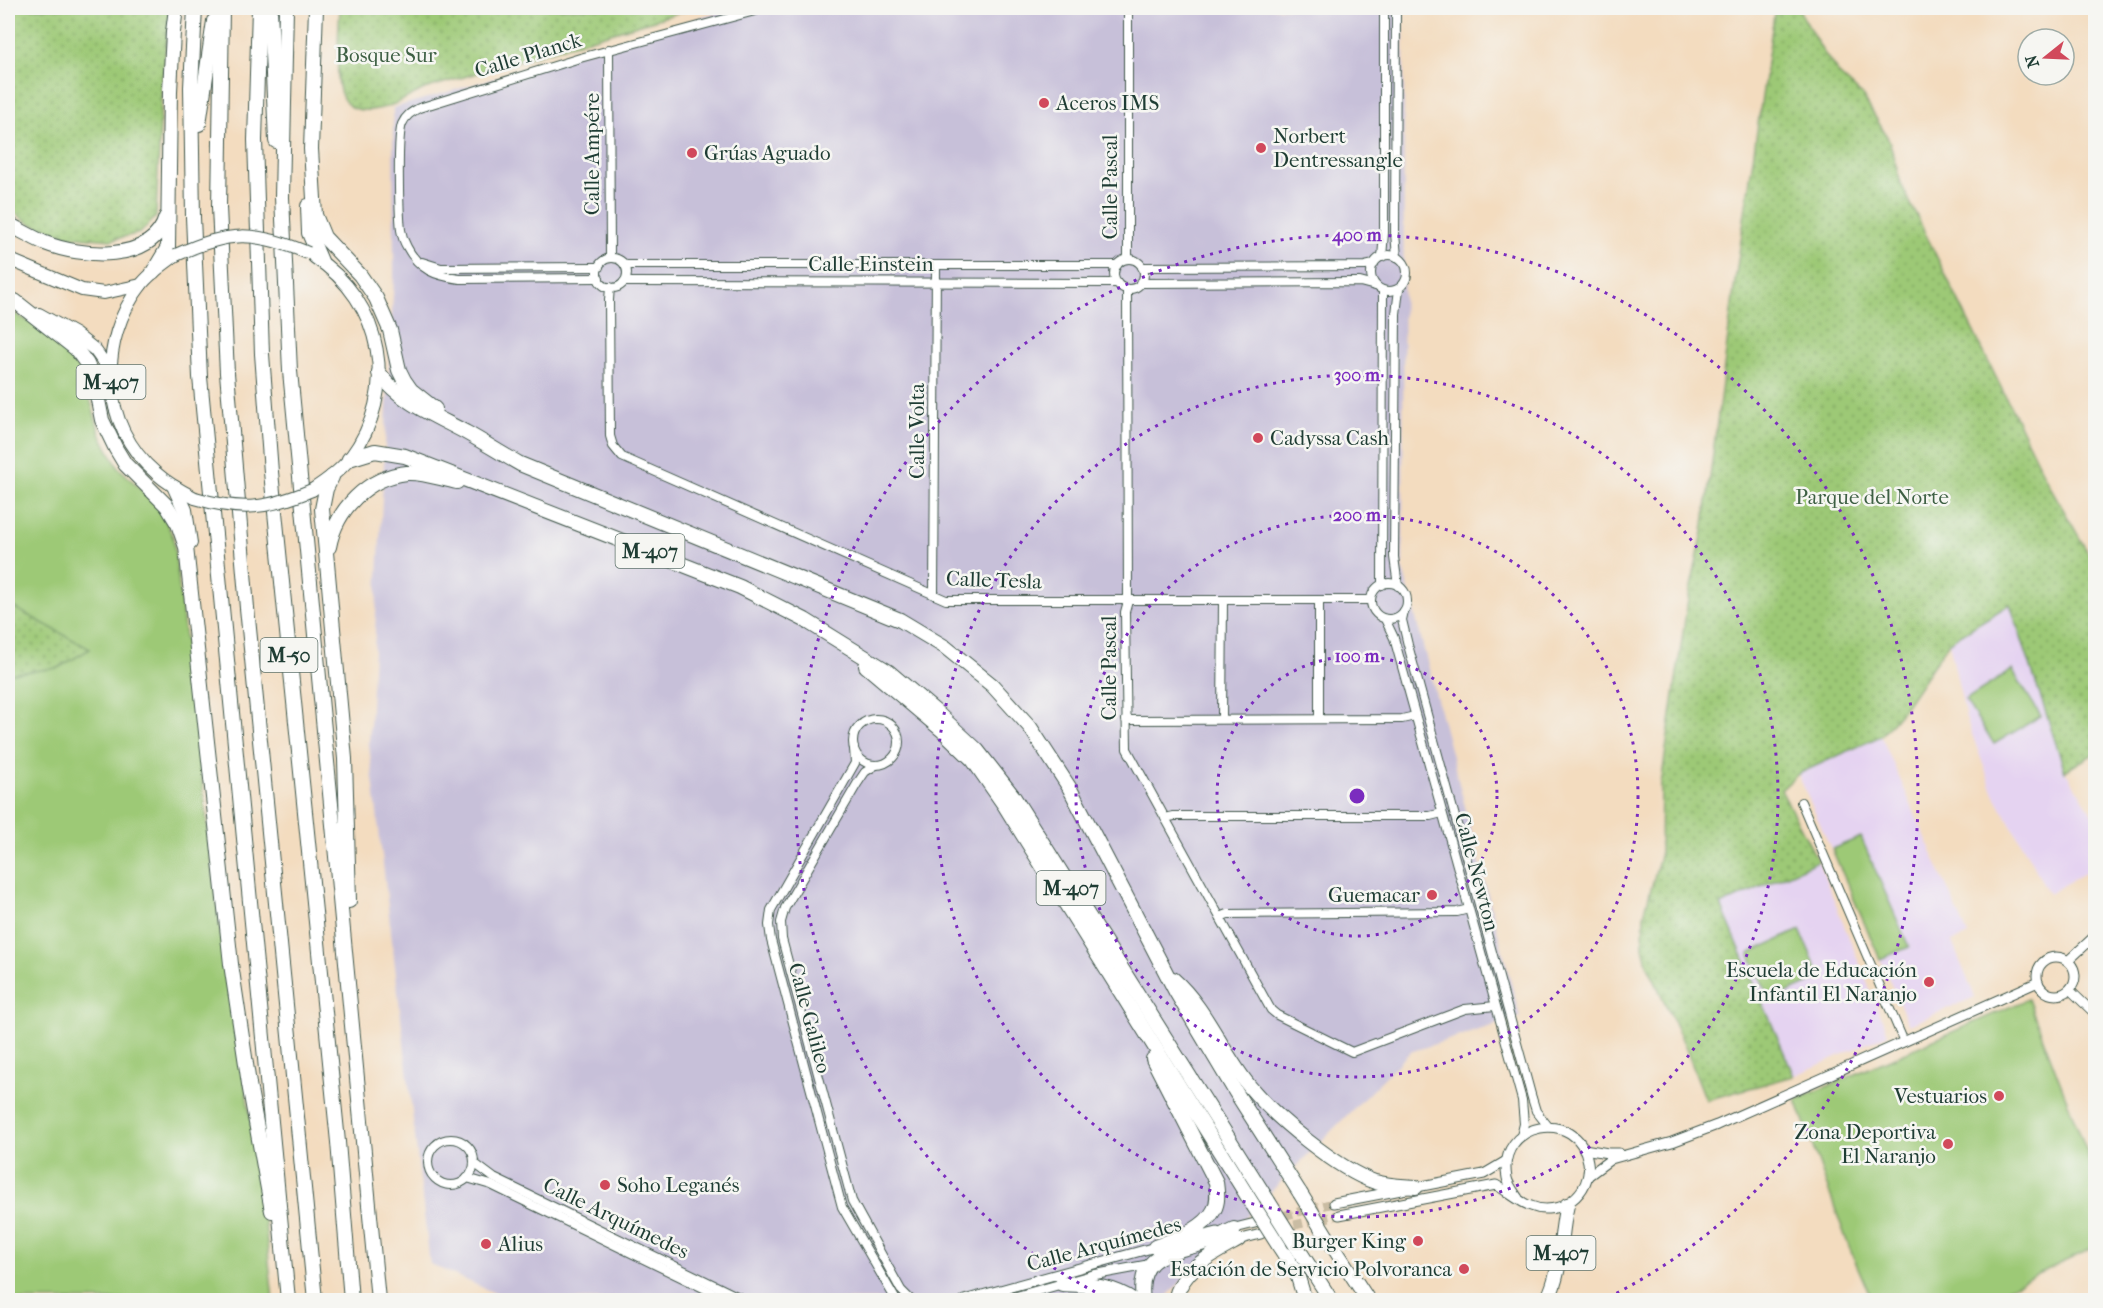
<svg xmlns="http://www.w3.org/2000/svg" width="2103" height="1308" viewBox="0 0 2103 1308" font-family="'IM FELL French Canon',serif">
	<defs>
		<pattern id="park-dots" width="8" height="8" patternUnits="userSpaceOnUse" patternTransform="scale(1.5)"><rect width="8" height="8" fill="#9dc976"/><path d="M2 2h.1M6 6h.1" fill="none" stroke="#7fa462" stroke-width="1.8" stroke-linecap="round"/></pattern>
	</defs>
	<rect width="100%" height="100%" fill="#f6f6f2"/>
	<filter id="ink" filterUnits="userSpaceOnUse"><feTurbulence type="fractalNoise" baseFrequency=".0167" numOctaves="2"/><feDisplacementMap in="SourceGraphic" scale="12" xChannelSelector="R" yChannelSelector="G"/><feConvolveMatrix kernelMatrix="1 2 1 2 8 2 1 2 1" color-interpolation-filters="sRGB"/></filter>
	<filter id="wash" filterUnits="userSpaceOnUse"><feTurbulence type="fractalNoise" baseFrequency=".008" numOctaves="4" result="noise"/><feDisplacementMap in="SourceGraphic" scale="24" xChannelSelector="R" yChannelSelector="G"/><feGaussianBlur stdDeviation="1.35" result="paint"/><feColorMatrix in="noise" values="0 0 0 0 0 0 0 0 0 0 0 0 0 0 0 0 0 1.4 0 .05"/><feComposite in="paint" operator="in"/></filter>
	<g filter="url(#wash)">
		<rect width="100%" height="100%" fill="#f3dcbf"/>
		<g fill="#e5d3f1">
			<path d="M2010 603 2065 771 2095 817V866L2049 894 1994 794 1966 718 1949 642Z"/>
			<path d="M1881 736 1968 935 1952 942 1975 997 1909 1025 1798 774Z"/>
			<path d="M1818 861 1888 1034 1794 1076 1721 905Z"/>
		</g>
		<path fill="#c7c0d9" d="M734 8H1404L1403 569 1520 1017 1410 1052 1163 1300H510L430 1264 369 745 394 275 393 108Z"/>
		<g fill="#9dc976" stroke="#5e8355" stroke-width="1.5">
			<path d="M8 310 28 321 63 348 83 374 100 434 118 467 159 507 173 537 220 930 261 1184 273 1300H8Z"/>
			<path d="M2012 670 2041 716 1994 744 1965 700Z"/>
			<path d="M1861 837 1909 947 1880 959 1832 849Z"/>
			<path d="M1800 930 1821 978 1770 1000 1749 953Z"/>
			<path d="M2028 999 2087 1152 2095 1189V1247L1984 1300H1872L1849 1247 1796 1100Z"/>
		</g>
		<g fill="url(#park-dots)" stroke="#5e8355" stroke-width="1.5">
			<path d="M8 8H170L162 79 156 217 140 233 111 240 67 236 29 223 8 208Z"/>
			<path d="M340 8H694L424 89C410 96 393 107 377 109 336 117 337 84 338 54 338 39 339 23 340 8Z"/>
			<path d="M1775 8H1798L1822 50 1839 74 1862 95 1889 140 1901 184 2046 479 2095 565V753L2065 771 2010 604 1949 642 1905 707 1881 736 1798 774 1781 790 1818 861 1721 905 1794 1076 1706 1100 1684 1044 1647 964 1643 947 1644 914 1660 856 1661 784 1687 605 1703 532 1735 281Z"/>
			<path d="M8 603 13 607 90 649 58 668 8 674Z"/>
		</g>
	</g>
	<g filter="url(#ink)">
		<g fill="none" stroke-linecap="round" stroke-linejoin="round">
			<g stroke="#c9bca3" stroke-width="9" stroke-dasharray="9 4.5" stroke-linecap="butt">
				<path d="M1258 1222 1334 1203"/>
				<path d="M1281 1228 1339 1215"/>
			</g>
			<defs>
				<g id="minor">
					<path d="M1396 8 1395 233 1397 257"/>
					<path d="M609 49 610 258"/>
					<circle cx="1389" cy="273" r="18"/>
					<path d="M1382 257 1384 233V8"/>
					<circle cx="612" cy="273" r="15"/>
					<path d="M1128 259V8"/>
					<circle cx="1129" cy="274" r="15"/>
					<path d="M422 262 441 268 599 267"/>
					<path d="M625 265H1117"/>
					<path d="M1142 267 1365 266 1374 264"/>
					<path d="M599 278 460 279C436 276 419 270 407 247 404 242 402 236 401 230 399 212 397 138 402 124 406 115 412 112 419 108L580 58 766 8"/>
					<path d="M624 282 1117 283"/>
					<path d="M1140 283 1360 282 1375 286"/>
					<path d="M610 287 609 300 610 436 613 446 622 457 946 600H1371"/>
					<path d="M1127 289 1128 601 1125 612 1127 749 1271 1010 1277 1015 1352 1052 1465 1009 1495 1006"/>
					<circle cx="1389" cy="601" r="18"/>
					<path d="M1382 585 1383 291"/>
					<path d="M1398 586 1394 557 1396 314 1399 289"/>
					<path d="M934 595 936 266"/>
					<path d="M1319 600V719"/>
					<path d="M1404 611 1402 620 1408 645 1532 1098 1536 1111 1548 1126"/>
					<path d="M1385 619 1394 638 1522 1100 1524 1124 1521 1136"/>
					<circle cx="876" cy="742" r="23"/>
					<path d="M1222 719 1223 601"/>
					<path d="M1126 720 1402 719 1415 716"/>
					<path d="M854 748 855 763 771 910 769 925 771 940 842 1207 896 1300"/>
					<path d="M876 765 865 772 857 784 785 908 781 922 782 939 852 1201 901 1290 911 1300"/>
					<path d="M1801 802 1904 1042"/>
					<path d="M1165 818 1174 816H1430L1442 813"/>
					<path d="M1220 917 1228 914 1457 912 1469 909"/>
					<path d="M2070 990 2096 1015"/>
					<circle cx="451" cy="1162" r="23"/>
					<path d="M474 1163 494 1178 745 1300"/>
					<path d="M467 1178 491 1185 728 1300"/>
				</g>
				<g id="tertiary">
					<circle cx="2056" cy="976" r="19"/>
					<path d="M2069 960 2096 935"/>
					<path d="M1584 1149 1608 1153H1619"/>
					<path d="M1588 1176 1611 1159 1672 1142 1717 1125 2038 982"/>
					<path d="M1334 1203 1484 1174 1506 1161"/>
					<path d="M1339 1215 1496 1185C1507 1191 1519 1202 1531 1206 1559 1218 1593 1193 1588 1162 1579 1107 1496 1121 1507 1178 1508 1184 1514 1192 1518 1198"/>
					<path d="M1231 1229 1255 1223"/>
					<path d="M1181 1241 1217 1232"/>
					<path d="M1233 1241 1261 1234"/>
					<path d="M964 1300 1159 1246"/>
					<path d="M1004 1300 1093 1275 1153 1264"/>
				</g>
				<g id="trunk">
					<path d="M176 255C164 264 150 273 141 285 97 341 100 426 156 473 168 484 181 491 195 498"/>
					<path d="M8 259 82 290 104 293 141 285"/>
					<path d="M39 314 75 334 95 350 110 371"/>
					<path d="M312 490C326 481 340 471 350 458 400 392 383 301 314 257"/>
				</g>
				<g id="motorway">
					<path d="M195 8 191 87 193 217 200 377 288 1300"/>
					<path d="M222 8 219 207 227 373 247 608 315 1300"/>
					<path d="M259 8 255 140 262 354 271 472 338 1142 351 1300"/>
					<path d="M270 8 276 141"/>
					<path d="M286 8 282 197 290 371 378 1300"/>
					<path d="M316 8 311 149 315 215 324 237 360 275 376 298 390 330 399 370 404 380 411 390 435 409"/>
					<path d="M199 124 214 21"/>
					<path d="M308 206 309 233 321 261"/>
					<path d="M8 224C20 230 32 237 45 243 80 257 153 264 166 217"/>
					<path d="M153 272 168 247 170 91 173 32 176 8"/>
					<path d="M15 301 76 349 87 364 94 380 102 420 116 449 125 464 167 506 178 524 186 547 231 964 249 1084 272 1211"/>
					<path d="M379 373C401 403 436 416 467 433 485 443 502 454 520 464L900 620 945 647 992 685 1030 727 1069 787 1176 992 1235 1091 1300 1193"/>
					<path d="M349 459 375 451 405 456 740 587 805 620 889 672 935 711 977 750 1013 796 1268 1201"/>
					<path d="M332 477 326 489 322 509 345 759 349 901"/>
					<path d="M175 488 185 510 190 543"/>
					<path d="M329 547C336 509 368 477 407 473 424 472 441 479 457 482"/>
					<path d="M866 666 943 731 973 760 1005 806 1253 1205"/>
					<path d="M1173 979C1206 1008 1222 1053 1250 1087 1276 1118 1337 1169 1375 1182 1388 1186 1402 1186 1416 1187"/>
					<path d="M1153 1059 1216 1182C1217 1191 1219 1201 1214 1210 1204 1230 1174 1239 1155 1247"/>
					<path d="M1327 1237 1368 1300"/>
					<path d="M1295 1244 1331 1300"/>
					<path d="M1279 1246 1297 1274 1305 1300"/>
					<path d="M1062 1284C1088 1285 1111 1285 1133 1300"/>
					<path d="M1143 1300C1136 1251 1174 1253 1208 1242 1217 1238 1225 1233 1234 1229"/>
					<path d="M1175 1300C1182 1268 1213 1254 1238 1240"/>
					<path d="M1547 1300C1563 1270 1559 1237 1567 1205"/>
				</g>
			</defs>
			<use href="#minor" stroke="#3f5549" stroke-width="10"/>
			<use href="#tertiary" stroke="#3f5549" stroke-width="11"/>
			<use href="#trunk" stroke="#3f5549" stroke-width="14"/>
			<use href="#motorway" stroke="#3f5549" stroke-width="16"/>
			<use href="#minor" stroke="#fff" stroke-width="8"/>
			<use href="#tertiary" stroke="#fff" stroke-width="9"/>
			<use href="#trunk" stroke="#fff" stroke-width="12"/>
			<use href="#motorway" stroke="#fff" stroke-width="14"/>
			<defs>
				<g id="trunk-bridge">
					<path d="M176 255C229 231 254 230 308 253"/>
					<path d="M195 498C242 512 267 509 312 490"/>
				</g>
				<g id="motorway-bridge">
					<path d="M1300 1193 1327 1237"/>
					<path d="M1268 1201 1295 1244"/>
					<path d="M1253 1205 1279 1246"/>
				</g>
			</defs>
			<use href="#trunk-bridge" stroke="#3f5549" stroke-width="14" stroke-linecap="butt"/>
			<use href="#motorway-bridge" stroke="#3f5549" stroke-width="16" stroke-linecap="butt"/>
			<use href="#trunk-bridge" stroke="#fff" stroke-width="12"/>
			<use href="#motorway-bridge" stroke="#fff" stroke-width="14"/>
		</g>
	</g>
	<g fill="none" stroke="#7b2cbf" stroke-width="3" stroke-dasharray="3 6">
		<circle cx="1357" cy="796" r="140"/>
		<circle cx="1357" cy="796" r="281"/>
		<circle cx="1357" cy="796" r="421"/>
		<path d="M1111 1300A561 561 0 1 1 1603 1300"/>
	</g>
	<g fill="#d1495b" stroke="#f6f6f2" stroke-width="2">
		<circle cx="1044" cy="103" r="6"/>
		<circle cx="1261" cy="148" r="6"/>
		<circle cx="692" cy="153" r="6"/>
		<circle cx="1258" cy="438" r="6"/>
		<circle cx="1432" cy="895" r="6"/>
		<circle cx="1929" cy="982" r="6"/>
		<circle cx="1999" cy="1096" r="6"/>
		<circle cx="1948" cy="1144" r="6"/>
		<circle cx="605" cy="1185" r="6"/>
		<circle cx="1418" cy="1241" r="6"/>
		<circle cx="486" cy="1244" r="6"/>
		<circle cx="1464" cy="1269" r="6"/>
	</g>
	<g text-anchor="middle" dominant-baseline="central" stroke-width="5" stroke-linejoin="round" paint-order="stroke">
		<g fill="#f6f6f2" stroke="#60746d" stroke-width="1.5">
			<rect x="76.5" y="365" width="69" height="34" rx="4.5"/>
			<rect x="615.5" y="534" width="69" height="34" rx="4.5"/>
			<rect x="260.5" y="638" width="57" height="34" rx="4.5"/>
			<rect x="1036.5" y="871" width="69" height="34" rx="4.5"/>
			<rect x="1526.5" y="1236" width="69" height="34" rx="4.5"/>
		</g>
		<g font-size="20" font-weight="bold" fill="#1f3d34">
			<text x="111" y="382">M-407</text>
			<text x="650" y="551">M-407</text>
			<text x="289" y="655">M-50</text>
			<text x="1071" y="888">M-407</text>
			<text x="1561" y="1253">M-407</text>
		</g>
		<g font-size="21" fill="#3e6044" stroke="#f6f6f2">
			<text x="386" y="55">Bosque Sur</text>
			<text x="1872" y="497">Parque del Norte</text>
		</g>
		<g font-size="21" fill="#1f3d34" stroke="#f6f6f2">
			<text transform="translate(528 55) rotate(-17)">Calle Planck</text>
			<text transform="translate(592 154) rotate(-90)">Calle Ampére</text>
			<text transform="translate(1110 187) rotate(-90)">Calle Pascal</text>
			<text x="871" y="264">Calle Einstein</text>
			<text transform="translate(917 431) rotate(-90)">Calle Volta</text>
			<text transform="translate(994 580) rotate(2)">Calle Tesla</text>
			<text transform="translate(1109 668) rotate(-90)">Calle Pascal</text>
			<text transform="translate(1477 872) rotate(75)">Calle Newton</text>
			<text transform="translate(810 1018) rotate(75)">Calle Galileo</text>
			<text transform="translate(616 1218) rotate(26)">Calle Arquímedes</text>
			<text transform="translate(1104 1244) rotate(-15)">Calle Arquímedes</text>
		</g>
		<g font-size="21" fill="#1f3d34" stroke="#f6f6f2" text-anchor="start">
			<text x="1056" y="103">Aceros IMS</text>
			<text x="1273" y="136">Norbert<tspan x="1273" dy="24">Dentressangle</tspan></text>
			<text x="704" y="153">Grúas Aguado</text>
			<text x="1270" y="438">Cadyssa Cash</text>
			<text x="1420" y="895" text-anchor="end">Guemacar</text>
			<text x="1917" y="970" text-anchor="end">Escuela de Educación<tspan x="1917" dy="24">Infantil El Naranjo</tspan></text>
			<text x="1987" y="1096" text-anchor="end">Vestuarios</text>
			<text x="1936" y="1132" text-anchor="end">Zona Deportiva<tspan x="1936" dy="24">El Naranjo</tspan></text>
			<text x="617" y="1185">Soho Leganés</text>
			<text x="1406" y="1241" text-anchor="end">Burger King</text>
			<text x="498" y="1244">Alius</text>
			<text x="1452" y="1269" text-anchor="end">Estación de Servicio Polvoranca</text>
		</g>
	</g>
	<circle cx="1357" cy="796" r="9" fill="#7b2cbf" stroke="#f6f6f2" stroke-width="3"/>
	<g font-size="18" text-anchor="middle" font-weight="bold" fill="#7b2cbf" stroke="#f6f6f2" stroke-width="5" stroke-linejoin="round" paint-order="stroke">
		<text x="1357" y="241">400 m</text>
		<text x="1357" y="381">300 m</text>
		<text x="1357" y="521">200 m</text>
		<text x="1357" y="662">100 m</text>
	</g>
	<rect width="2103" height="1308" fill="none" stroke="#f6f6f2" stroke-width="30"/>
	<g transform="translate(2046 57) rotate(252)"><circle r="28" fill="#f6f6f2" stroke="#a0aca6" stroke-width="1.5"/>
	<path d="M0-4.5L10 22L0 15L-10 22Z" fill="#d1495b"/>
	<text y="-9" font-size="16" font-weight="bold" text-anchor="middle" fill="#1f3d34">N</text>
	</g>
</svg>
